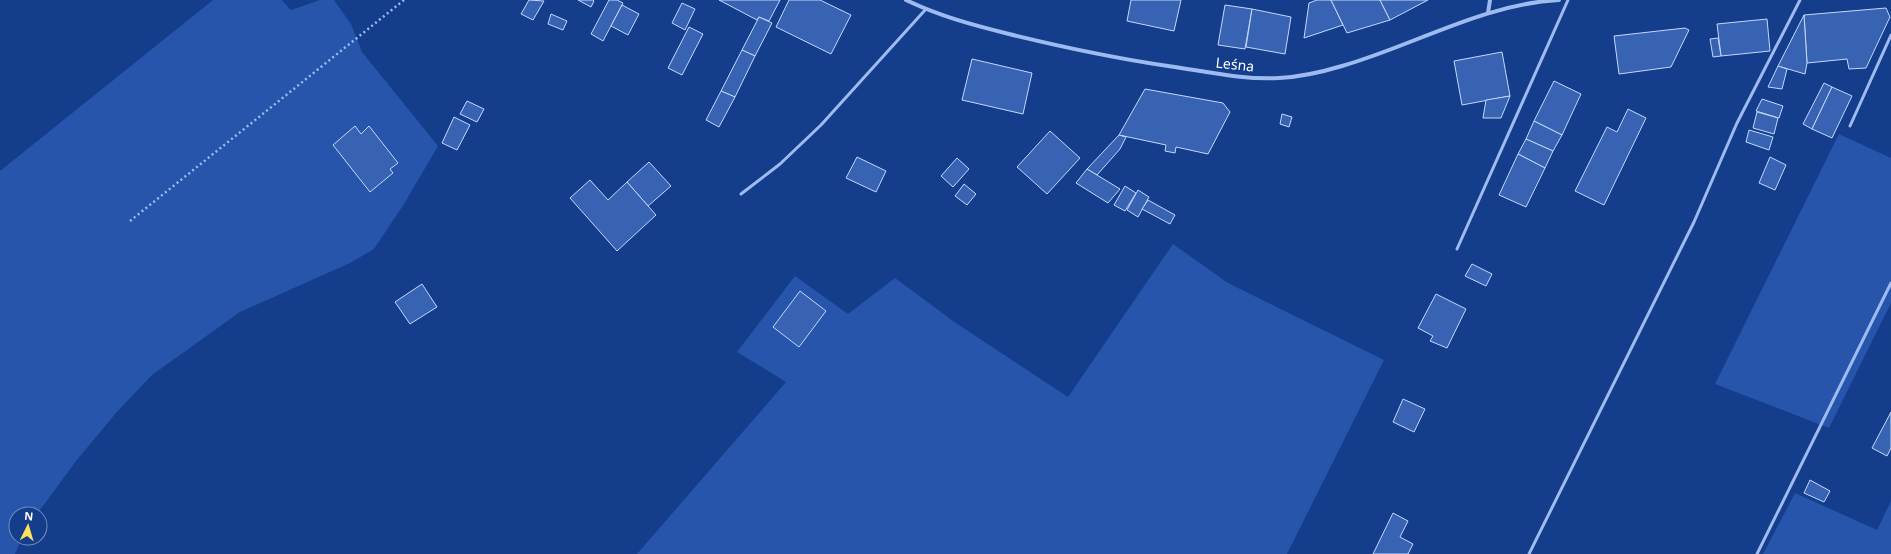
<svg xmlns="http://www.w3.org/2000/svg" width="1891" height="554" viewBox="0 0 1891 554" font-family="'Noto Sans',sans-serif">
	<rect width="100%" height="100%" fill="#143d8c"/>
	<g fill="#2655ab">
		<path d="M213 0H282L291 10 320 0H334L351 24 362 52 438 146 404 204 374 249 350 263 240 312 152 375 116 413 76 461 37 514H16V538H22L15 554H0V171Z"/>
		<path d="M1839 134 1891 158V303L1829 428 1715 384Z"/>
		<path d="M1173 244 1228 283 1384 360 1287 554H637L786 382 737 352 795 276 848 314 895 278 956 323 1068 397Z"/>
		<path d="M1795 493 1877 530 1891 501V554H1763Z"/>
	</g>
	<g fill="#3863b3" stroke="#c3d8fc">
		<path d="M529 0 544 1 533 20 521 14Z"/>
		<path d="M578 0H593L594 1 591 7Z"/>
		<path d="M609 0H617L623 3 603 41 591 34Z"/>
		<path d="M719 0H780L769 21 759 17 757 20Z"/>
		<path d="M789 0H820L851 15 831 54 776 27Z"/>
		<path d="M1131 0H1181L1174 31 1127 21Z"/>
		<path d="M1317 0H1331L1343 25 1304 38 1309 3Z"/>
		<path d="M1331 0H1380L1390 20 1347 33Z"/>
		<path d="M1380 0H1428L1390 20Z"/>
		<path d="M682 3 695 9 685 30 672 23Z"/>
		<path d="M622 5 639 14 628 35 611 26Z"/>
		<path d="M1225 5 1252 9 1245 49 1218 45Z"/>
		<path d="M1886 8 1890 17 1866 68 1849 69 1847 59 1807 63 1804 15Z"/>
		<path d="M1252 9 1291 17 1285 54 1246 47Z"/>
		<path d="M551 14 567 21 563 30 548 24Z"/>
		<path d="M1804 15 1807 63 1805 74 1778 66Z"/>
		<path d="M759 17 772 23 755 56 742 50Z"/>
		<path d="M1767 19 1770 51 1721 56 1717 24Z"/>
		<path d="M689 27 703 34 682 75 668 68Z"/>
		<path d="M1685 28 1689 30 1671 67 1619 74 1614 36Z"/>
		<path d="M1718 38 1721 56 1713 57 1710 39Z"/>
		<path d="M742 50 755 56 735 97 721 91Z"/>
		<path d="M1502 52 1510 96 1462 105 1454 61Z"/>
		<path d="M972 59 1032 73 1023 114 962 100Z"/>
		<path d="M1778 66 1787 69 1782 89 1768 87Z"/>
		<path d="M1554 81 1581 94 1562 135 1534 121Z"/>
		<path d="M1824 83 1832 87 1812 129 1803 124Z"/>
		<path d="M1832 87 1852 96 1832 138 1812 129Z"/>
		<path d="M1145 89 1223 103 1230 112 1208 154 1176 147 1175 153 1165 151 1166 145 1119 135Z"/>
		<path d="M721 91 735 97 719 127 706 120Z"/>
		<path d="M1510 96 1501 118H1483L1486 100Z"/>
		<path d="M1762 99 1783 106 1779 118 1756 111Z"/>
		<path d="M467 101 484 109 477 122 460 114Z"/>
		<path d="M1628 109 1646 118 1604 205 1575 191 1607 127 1617 132Z"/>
		<path d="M1757 112 1778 118 1774 134 1753 128Z"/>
		<path d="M1282 114 1292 117 1289 127 1280 124Z"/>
		<path d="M454 117 470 125 457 150 442 143Z"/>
		<path d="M1534 121 1562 135 1553 151 1526 139Z"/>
		<path d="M355 126 361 134 369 126 398 163 390 169 393 173 370 192 333 145Z"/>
		<path d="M1749 130 1773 137 1769 150 1746 142Z"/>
		<path d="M1050 131 1080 158 1047 194 1017 167Z"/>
		<path d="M1119 135 1126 137 1120 149 1097 175 1087 169Z"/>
		<path d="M1526 139 1553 151 1545 168 1518 154Z"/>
		<path d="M1518 154 1545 168 1526 207 1499 195Z"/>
		<path d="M857 157 886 171 876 192 846 178Z"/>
		<path d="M1770 157 1786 165 1775 190 1759 183Z"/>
		<path d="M957 158 969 169 953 187 941 176Z"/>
		<path d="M649 162 671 186 648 206 627 182Z"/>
		<path d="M1087 169 1120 189 1108 203 1076 183Z"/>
		<path d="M590 180 608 200 627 182 656 215 617 251 570 198Z"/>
		<path d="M964 184 976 194 967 205 955 196Z"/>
		<path d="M1125 186 1136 193 1125 211 1114 205Z"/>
		<path d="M1138 190 1149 197 1138 217 1127 210Z"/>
		<path d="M1148 200 1175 215 1170 224 1142 209Z"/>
		<path d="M1472 264 1492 274 1486 286 1465 276Z"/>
		<path d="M422 284 437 307 410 324 395 302Z"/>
		<path d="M800 291 826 311 799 347 773 327Z"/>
		<path d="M1436 294 1466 309 1447 348 1430 341 1433 336 1418 328Z"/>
		<path d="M1403 399 1425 409 1414 432 1393 422Z"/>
		<path d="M1891 412V448L1887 456 1872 448Z"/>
		<path d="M1810 480 1830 491 1824 502 1804 493Z"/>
		<path d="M1393 513 1408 521 1400 537 1413 544 1408 554H1373Z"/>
	</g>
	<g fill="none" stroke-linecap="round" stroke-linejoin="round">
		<path stroke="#9dbbf0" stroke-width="2.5" stroke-dasharray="2 3" stroke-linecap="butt" d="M130 221 404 0"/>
		<g stroke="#9dbbf0" stroke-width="3">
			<path d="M1850 126 1891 35"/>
			<path d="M741 194 780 164 821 125 926 9"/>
			<path d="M1457 249 1568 0"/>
			<path d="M1529 554 1694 222 1737 123 1800 0"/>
			<path d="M1757 554 1891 283"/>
		</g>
		<g stroke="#9dbbf0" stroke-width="4">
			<path d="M906 0C939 16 973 25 1009 34 1062 47 1114 58 1168 66 1204 71 1242 80 1279 78 1301 77 1322 72 1342 66 1415 45 1483 4 1559 0"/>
			<path d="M1488 13 1490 0"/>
		</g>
	</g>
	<g text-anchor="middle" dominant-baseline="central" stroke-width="3" stroke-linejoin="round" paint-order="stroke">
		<g font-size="14" fill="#fff" stroke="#143d8c">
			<text transform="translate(1235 64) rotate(6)">Leśna</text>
		</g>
	</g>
	<g transform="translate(28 526) rotate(5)"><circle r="19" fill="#143d8c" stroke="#728bba"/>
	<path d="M0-3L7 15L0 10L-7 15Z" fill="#ffdf5c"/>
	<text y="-6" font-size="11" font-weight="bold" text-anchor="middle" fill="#ffffff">N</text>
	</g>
</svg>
